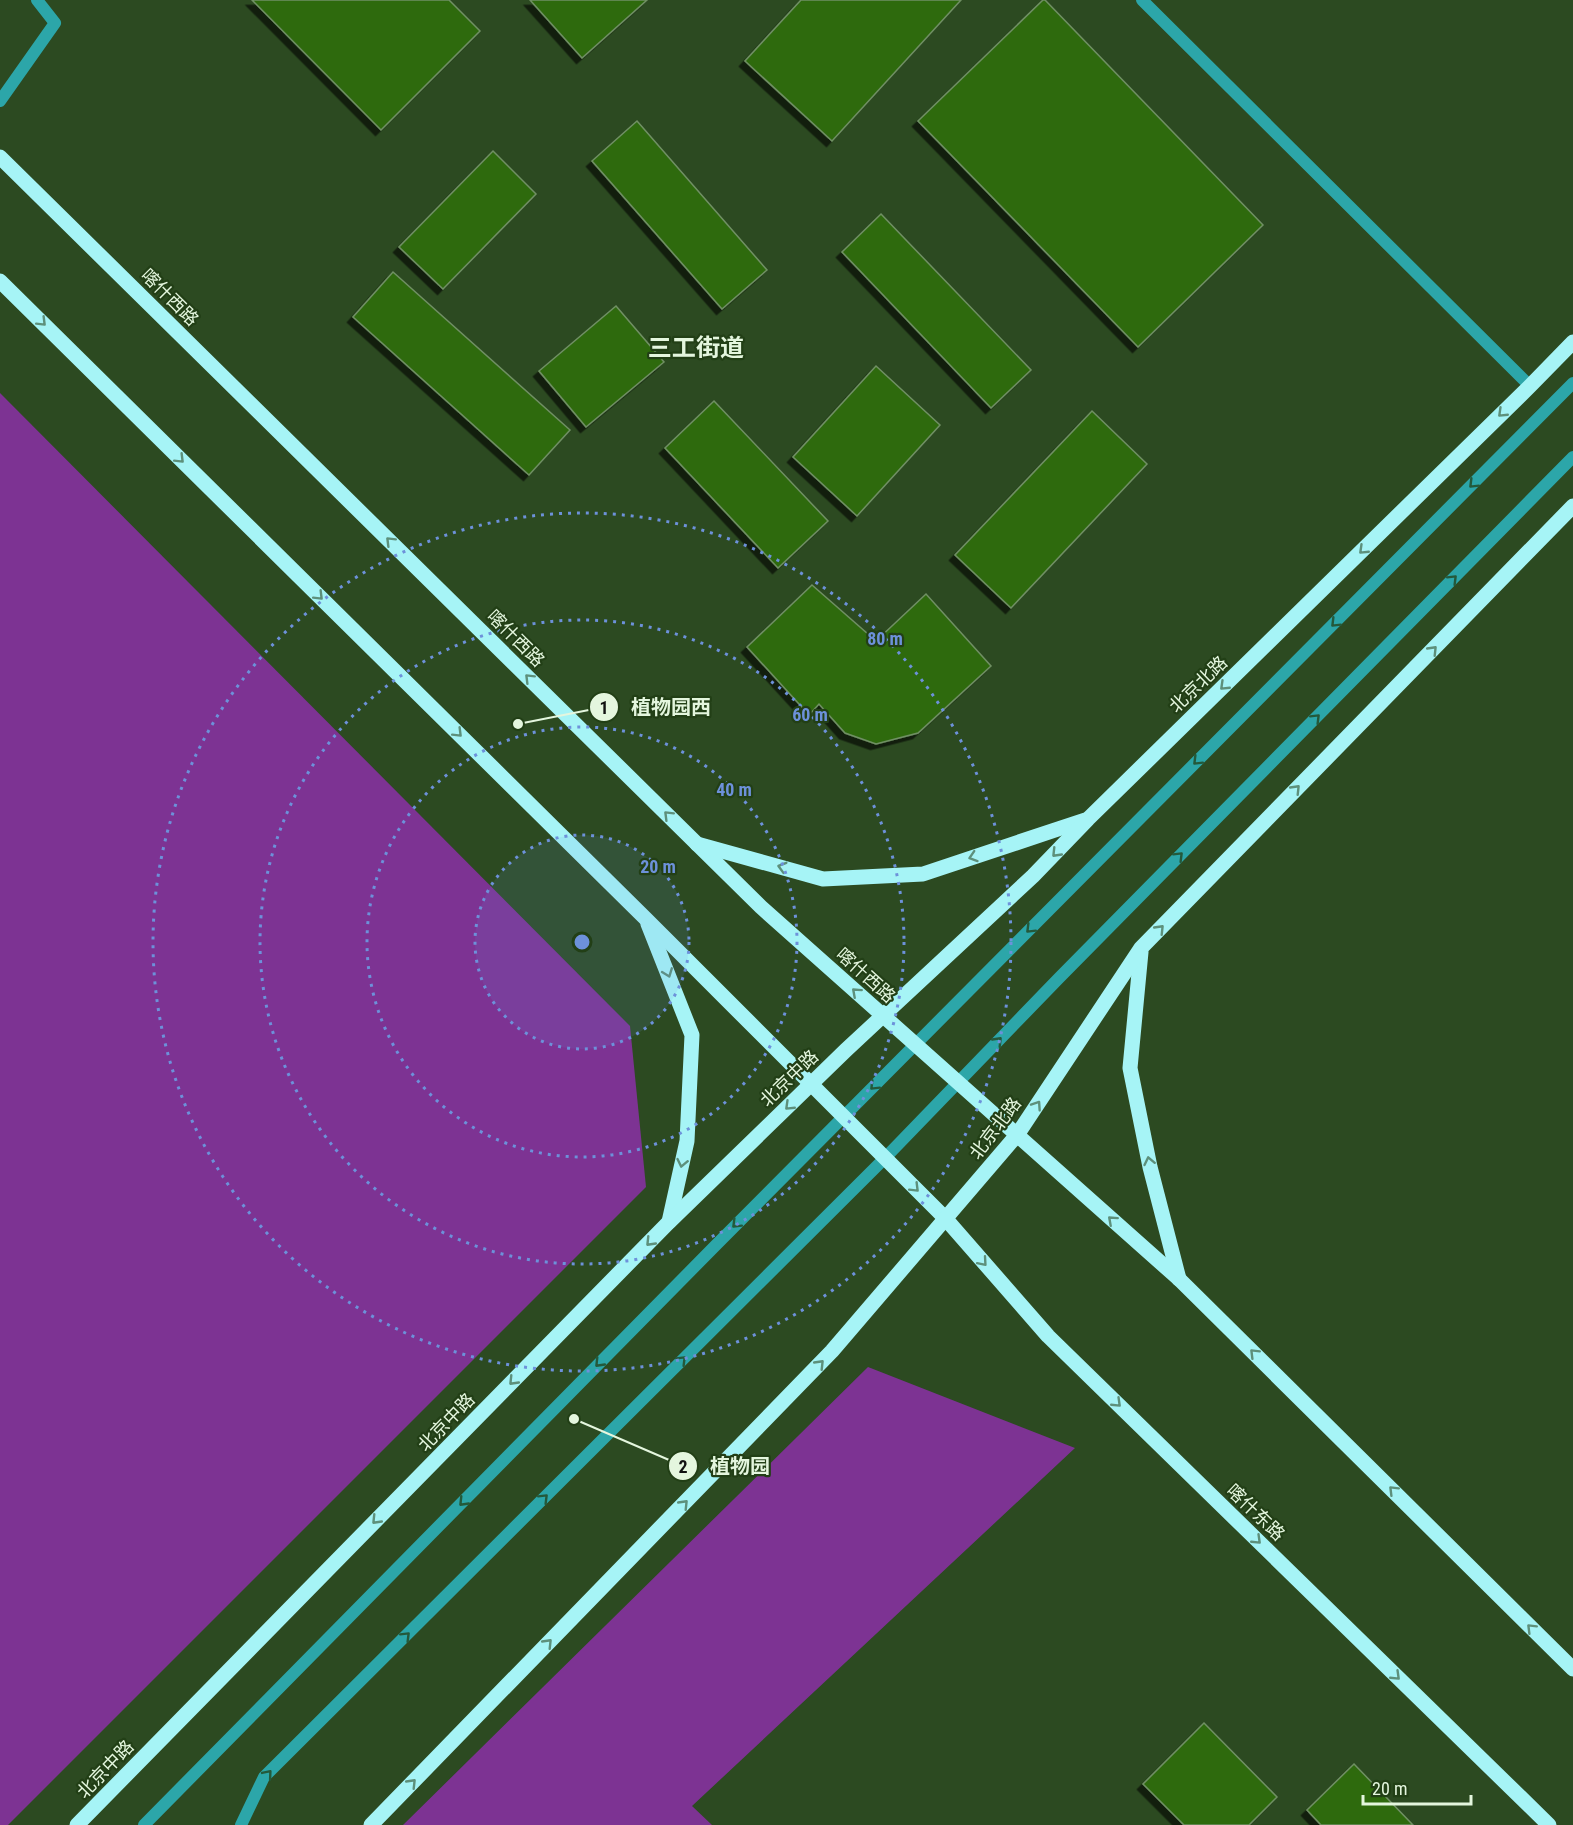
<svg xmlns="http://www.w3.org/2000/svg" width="1573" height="1825" viewBox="0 0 1573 1825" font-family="'Roboto Condensed','Noto Sans SC',sans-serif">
	<defs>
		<filter id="shadow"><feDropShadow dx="-5.5" dy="5.5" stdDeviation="0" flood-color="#0009"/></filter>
	</defs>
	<rect width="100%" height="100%" fill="#2c4a21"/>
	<g fill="#7d3393">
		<path d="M0 393 630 1026 646 1187 8 1825H0Z"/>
		<path d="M868 1367 1075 1448 692 1806 712 1825H403Z"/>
	</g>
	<g fill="#2f6a10" stroke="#709064" stroke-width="1.5" filter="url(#shadow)">
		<path d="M252 0H449L480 31 381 130Z"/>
		<path d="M530 0H647L582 58Z"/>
		<path d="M801 0H961L832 141 745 61Z"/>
		<path d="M1043 0H1045L1263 225 1138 347 918 121Z"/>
		<path d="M637 121 767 270 722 309 592 161Z"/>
		<path d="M493 151 536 194 443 289 399 247Z"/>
		<path d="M881 214 1031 370 991 408 842 252Z"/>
		<path d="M393 272 570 430 529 475 353 317Z"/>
		<path d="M616 306 664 362 586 427 539 371Z"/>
		<path d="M876 366 940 425 857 516 793 457Z"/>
		<path d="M714 401 828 521 778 568 665 448Z"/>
		<path d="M1092 411 1147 464 1011 608 955 555Z"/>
		<path d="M812 585 876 641 926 594 991 666 918 733 876 744 845 733 819 704 809 715 747 647Z"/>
		<path d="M1204 1723 1277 1797 1249 1825H1184L1143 1784Z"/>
		<path d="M1354 1764 1413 1825H1321L1307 1810Z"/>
	</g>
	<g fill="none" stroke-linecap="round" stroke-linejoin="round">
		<g stroke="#2ca6a9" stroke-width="12">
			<path d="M0 101 55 23 37 0"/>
			<path d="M144 1825 714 1247 1573 383"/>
			<path d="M241 1825 264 1777 885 1158 1059 978 1573 457"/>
		</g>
		<path stroke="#2ca6a9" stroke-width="12" d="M1142 0 1530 386"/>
		<g stroke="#a6f4f6" stroke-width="15">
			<path d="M0 157 761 907 1179 1279 1573 1669"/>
			<path d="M0 281 646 919 945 1218 1048 1336 1549 1825"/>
			<path d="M697 844 823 879 923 874 1085 820"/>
			<path d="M648 924 692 1035 687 1141 669 1222"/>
			<path d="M1141 952 1130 1068 1150 1167 1179 1279"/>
			<path d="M77 1825 669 1222 846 1050 1033 876 1088 819 1530 386 1573 342"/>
			<path d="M371 1825 832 1351 1017 1135 1141 948 1573 506"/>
		</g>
	</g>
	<defs><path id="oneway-chevron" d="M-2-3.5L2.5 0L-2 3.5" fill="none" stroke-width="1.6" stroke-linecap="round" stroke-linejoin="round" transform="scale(1.5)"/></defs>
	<g stroke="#5d907b">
		<use href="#oneway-chevron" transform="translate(42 322) rotate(45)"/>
		<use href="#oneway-chevron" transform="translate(1502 413) rotate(136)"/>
		<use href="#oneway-chevron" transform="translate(180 459) rotate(45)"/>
		<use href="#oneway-chevron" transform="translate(390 541) rotate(-135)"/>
		<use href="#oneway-chevron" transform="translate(1363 550) rotate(136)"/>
		<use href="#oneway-chevron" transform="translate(319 596) rotate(45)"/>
		<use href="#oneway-chevron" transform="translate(1433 650) rotate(-46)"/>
		<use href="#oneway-chevron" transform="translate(529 678) rotate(-135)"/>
		<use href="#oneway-chevron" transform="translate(1224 686) rotate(136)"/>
		<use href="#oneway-chevron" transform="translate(458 733) rotate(45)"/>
		<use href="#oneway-chevron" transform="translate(1296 789) rotate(-46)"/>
		<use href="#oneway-chevron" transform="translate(668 815) rotate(-135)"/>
		<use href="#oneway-chevron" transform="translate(1056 853) rotate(134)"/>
		<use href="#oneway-chevron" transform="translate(973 857) rotate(162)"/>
		<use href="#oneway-chevron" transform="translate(782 867) rotate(-164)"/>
		<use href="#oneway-chevron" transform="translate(1160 929) rotate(-46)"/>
		<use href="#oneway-chevron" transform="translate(668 973) rotate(69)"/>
		<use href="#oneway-chevron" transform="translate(856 992) rotate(-138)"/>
		<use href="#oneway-chevron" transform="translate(1037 1105) rotate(-56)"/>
		<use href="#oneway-chevron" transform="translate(789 1106) rotate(136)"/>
		<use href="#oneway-chevron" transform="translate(1149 1161) rotate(-102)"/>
		<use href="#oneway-chevron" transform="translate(682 1163) rotate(102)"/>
		<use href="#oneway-chevron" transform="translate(915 1188) rotate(45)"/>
		<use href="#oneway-chevron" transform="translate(1112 1220) rotate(-138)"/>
		<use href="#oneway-chevron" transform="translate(650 1242) rotate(134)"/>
		<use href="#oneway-chevron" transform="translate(983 1262) rotate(49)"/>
		<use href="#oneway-chevron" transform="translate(1254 1353) rotate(-135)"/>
		<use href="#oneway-chevron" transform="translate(820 1364) rotate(-46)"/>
		<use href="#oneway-chevron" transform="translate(513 1381) rotate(134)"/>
		<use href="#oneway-chevron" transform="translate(1117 1403) rotate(44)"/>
		<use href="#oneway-chevron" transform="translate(1393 1490) rotate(-135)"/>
		<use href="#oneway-chevron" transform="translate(684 1504) rotate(-46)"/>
		<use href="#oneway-chevron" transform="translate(376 1520) rotate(134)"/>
		<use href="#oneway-chevron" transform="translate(1257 1540) rotate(44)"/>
		<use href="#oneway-chevron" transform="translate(1531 1628) rotate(-135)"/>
		<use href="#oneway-chevron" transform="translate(548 1643) rotate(-46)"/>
		<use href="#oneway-chevron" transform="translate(1396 1676) rotate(44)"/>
		<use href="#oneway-chevron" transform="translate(412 1783) rotate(-46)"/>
	</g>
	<g stroke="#24593b">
		<use href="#oneway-chevron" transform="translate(1473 484) rotate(135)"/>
		<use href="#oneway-chevron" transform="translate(1453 579) rotate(-45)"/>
		<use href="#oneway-chevron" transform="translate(1335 623) rotate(135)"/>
		<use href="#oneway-chevron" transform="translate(1316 718) rotate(-45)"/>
		<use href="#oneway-chevron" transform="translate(1197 761) rotate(135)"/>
		<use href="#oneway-chevron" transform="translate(1179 856) rotate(-45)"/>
		<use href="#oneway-chevron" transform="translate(1030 929) rotate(135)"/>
		<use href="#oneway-chevron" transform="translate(998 1041) rotate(-46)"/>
		<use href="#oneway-chevron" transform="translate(874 1086) rotate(135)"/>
		<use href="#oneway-chevron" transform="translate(736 1224) rotate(135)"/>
		<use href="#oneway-chevron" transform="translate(682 1360) rotate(-45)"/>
		<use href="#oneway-chevron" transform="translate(599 1363) rotate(134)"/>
		<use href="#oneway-chevron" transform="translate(544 1498) rotate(-45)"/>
		<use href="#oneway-chevron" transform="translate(463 1502) rotate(134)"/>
		<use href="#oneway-chevron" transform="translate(406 1636) rotate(-45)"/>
		<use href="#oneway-chevron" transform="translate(268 1774) rotate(-50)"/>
	</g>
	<circle cx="582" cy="942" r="107" fill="#6d91da" fill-opacity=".12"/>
	<g fill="none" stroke="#6d91da" stroke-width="3" stroke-dasharray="3 6">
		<circle cx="582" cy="942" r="107"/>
		<circle cx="582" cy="942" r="215"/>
		<circle cx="582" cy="942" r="322"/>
		<circle cx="582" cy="942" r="429"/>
	</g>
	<g text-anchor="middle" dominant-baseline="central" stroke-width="4.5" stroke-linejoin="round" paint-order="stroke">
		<g font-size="18" fill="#e4f6de" stroke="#223f16">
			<text transform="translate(170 297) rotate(45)">喀什西路</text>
			<text transform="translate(516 638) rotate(45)">喀什西路</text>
			<text transform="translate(1198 684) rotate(-44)">北京北路</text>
			<text transform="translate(866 975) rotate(42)">喀什西路</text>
			<text transform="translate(789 1078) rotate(-44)">北京中路</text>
			<text transform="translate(995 1128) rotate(-53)">北京北路</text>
			<text transform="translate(446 1422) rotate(-46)">北京中路</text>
			<text transform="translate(1256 1512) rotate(44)">喀什东路</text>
			<text transform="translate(105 1769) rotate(-46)">北京中路</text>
		</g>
		<g font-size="24" font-weight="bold" fill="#e4f6de" stroke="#223f16">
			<text x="696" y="348">三工街道</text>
		</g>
	</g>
	<circle cx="582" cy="942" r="9" fill="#6d91da" stroke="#223f16" stroke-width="3"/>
	<g font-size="18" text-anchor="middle" font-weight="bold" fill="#6d91da" stroke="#223f16" stroke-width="4.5" stroke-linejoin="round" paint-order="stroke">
		<text x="885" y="645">80 m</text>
		<text x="810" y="721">60 m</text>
		<text x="734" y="796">40 m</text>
		<text x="658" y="873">20 m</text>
	</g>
	<path fill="none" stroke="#e4f6de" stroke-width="2" d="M518 724L604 707M574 1419L683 1466"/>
	<g fill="#e4f6de" stroke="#223f16" stroke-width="2">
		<circle cx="518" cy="724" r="6"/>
		<circle cx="574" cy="1419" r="6"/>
		<circle cx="604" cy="707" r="15"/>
		<circle cx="683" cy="1466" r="15"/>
	</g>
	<g font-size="18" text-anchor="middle" font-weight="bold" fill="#111">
		<text x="604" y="714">1</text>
		<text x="683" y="1473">2</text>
	</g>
	<g font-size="20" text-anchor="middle" font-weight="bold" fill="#e4f6de" stroke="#223f16" stroke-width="4.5" stroke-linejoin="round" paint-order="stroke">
		<text x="671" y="714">植物园西</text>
		<text x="740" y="1473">植物园</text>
	</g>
	<path d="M1363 1795v9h108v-9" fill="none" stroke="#e4f6de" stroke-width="3"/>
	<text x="1372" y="1795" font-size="18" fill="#e4f6de" stroke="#223f16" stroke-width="4.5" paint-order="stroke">20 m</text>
</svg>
